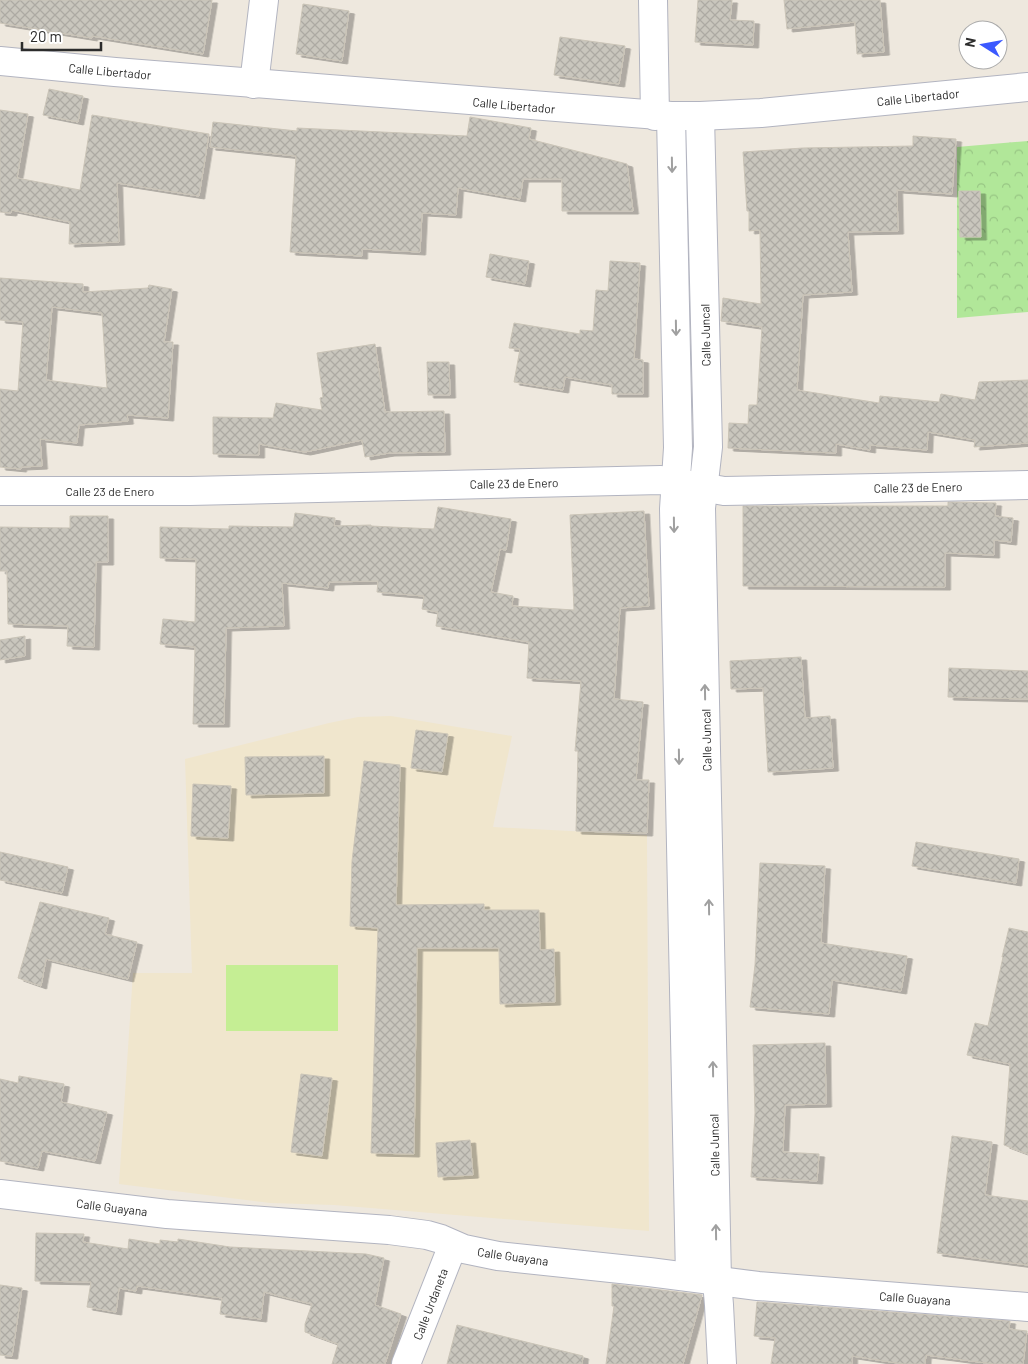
<svg xmlns="http://www.w3.org/2000/svg" width="1028" height="1364" viewBox="0 0 1028 1364" font-family="Barlow,sans-serif">
	<defs>
		<pattern id="park-crowns" width="20" height="18" patternUnits="userSpaceOnUse" patternTransform="scale(1.25)"><rect width="20" height="18" fill="#b1e799"/><path d="M2 6a3 3 0 1 1 6 0M12 15a3 3 0 1 1 6 0" fill="none" stroke="#98c684"/></pattern>
		<pattern id="building-cross-hatch" width="8" height="8" patternUnits="userSpaceOnUse" patternTransform="scale(1.25)"><rect width="8" height="8" fill="#c9c6bd"/><path d="M0 0l8 8M0 8l8-8" fill="none" stroke="#adaaa3"/></pattern>
		<filter id="shadow"><feDropShadow dx="5.5" dy="3" stdDeviation="0" flood-color="#0004"/></filter>
	</defs>
	<rect width="100%" height="100%" fill="#eee8de"/>
	<path fill="#f0e6cd" d="M391 716 512 736 493 827 647 835 649 1231 334 1205 271 1203 119 1184 133 973H192L185 759 329 723 358 717Z"/>
	<path fill="url(#park-crowns)" d="M1028 141V312L957 318V147Z"/>
	<rect fill="#c5ee94" x="226" y="965" width="112" height="66"/>
	<g fill="url(#building-cross-hatch)" stroke="#cac4b7" fill-rule="evenodd" filter="url(#shadow)">
		<path d="M0 0H212L203 54 92 36V38L0 23Z"/>
		<path d="M698 0H732L730 20 754 21 753 45 695 42Z"/>
		<path d="M784 0H880L884 52 857 54 855 22 787 29Z"/>
		<path d="M303 4 349 11 342 61 296 54Z"/>
		<path d="M560 37 625 46 619 84 554 75Z"/>
		<path d="M49 89 83 96 78 122 43 115Z"/>
		<path d="M0 110 28 114 17 178 80 190 92 115 209 134 199 196 117 183 119 242 69 244 70 222 12 210 11 213 0 212Z"/>
		<path d="M470 117 531 128 529 139 627 164 633 211H562V179H523L520 199 458 188 456 215 422 213 420 252 362 249V256L290 252 296 156 210 147 213 122 297 131V128L467 136Z"/>
		<path d="M913 136 956 139 952 194 897 190 898 231 848 232 852 292 803 295 797 390 879 403 880 396 939 402 941 394 975 400 979 382 1028 380V443L974 447 975 440 928 432 927 450 870 445V450L836 444V453L728 448 729 423 748 424 749 405H757L762 327 721 321 723 298 761 304 760 230 749 231V211H747L743 152 803 148 913 146Z"/>
		<path d="M959 191H980L981 237H960Z"/>
		<path d="M490 254 529 261 525 284 486 277Z"/>
		<path d="M610 261 640 263 634 359 643 360V394H612V385L565 377 563 390 514 382 520 349 509 348 514 323 580 334V330L593 331 596 290 608 291Z"/>
		<path d="M0 278 83 284V292L148 288 149 285 172 289 164 342H173L168 418 127 415 128 421 79 425 77 443 40 439 42 466 21 467V469L0 467V389L18 391 23 322 0 320ZM52 307 102 313 107 388 46 380Z"/>
		<path d="M375 344 385 412 444 411 445 452 389 453 365 457 362 440 305 452 259 444V455L213 454V417L273 418 276 403 322 410 320 398 323 397 317 353Z"/>
		<path d="M427 362H449L450 395H428Z"/>
		<path d="M948 502 996 503 995 516 1013 518 1011 542 994 540V555L945 553V587L743 586V506H948Z"/>
		<path d="M438 507 511 519 506 550 500 549 491 592 513 596 512 606 574 610 570 515 644 511 649 606 620 608 614 699 643 702 636 780H649L647 833 576 831 578 751H575L581 681 527 678 529 642 436 626 438 612 422 609 424 596 377 592 378 581 329 582 328 588 282 583 284 626 226 628 224 724H193L195 647 160 644 163 619 195 622 196 559 160 558V527L229 529V526L293 527 295 513 335 518 334 526 371 525V526L434 529Z"/>
		<path d="M70 516H108V562H96L94 647 67 646 68 626 8 624 7 571H0V527L70 528Z"/>
		<path d="M25 636V656L0 660V640Z"/>
		<path d="M801 657 805 718 830 716 833 768 768 772 763 688 731 689 730 661Z"/>
		<path d="M949 668 1028 671V699L948 697Z"/>
		<path d="M416 730 448 734 442 772 411 768Z"/>
		<path d="M324 756V793L246 795 245 757Z"/>
		<path d="M364 761 400 765 396 905 484 904V910H539L540 950 554 949 555 1002 500 1004 499 948H417L414 1154 371 1153 378 928 350 926 352 861Z"/>
		<path d="M193 784 231 786 228 838 191 836Z"/>
		<path d="M916 842 1019 859 1016 883 912 866Z"/>
		<path d="M0 852 68 867 62 893 0 880Z"/>
		<path d="M760 863 825 866 821 943 907 956 901 991 832 980 829 1014 750 1007 755 965Z"/>
		<path d="M40 902 109 918 105 934 137 942 128 979 46 959 41 986 18 978Z"/>
		<path d="M1009 928 1028 932V1154L1004 1145 1010 1064 967 1055 975 1023 988 1026 1003 957H1002Z"/>
		<path d="M825 1043 826 1104 785 1105 783 1152 819 1154 817 1181 751 1177 755 1113 753 1045Z"/>
		<path d="M301 1074 332 1078 322 1156 291 1152Z"/>
		<path d="M19 1076 64 1084 61 1102 107 1112 95 1161 42 1151 38 1168 0 1161V1079L18 1083Z"/>
		<path d="M952 1136 992 1142 985 1195 1028 1201V1265L937 1253Z"/>
		<path d="M470 1140 473 1175 438 1177 436 1143Z"/>
		<path d="M36 1233 84 1234 83 1242 128 1249 129 1239 160 1244V1240L178 1242V1239L230 1247 366 1254 384 1258 375 1305 401 1314 385 1364H332L338 1344 305 1332V1324L312 1304 264 1292 261 1319 220 1314 222 1298 137 1286 136 1291 119 1288 116 1312 87 1307 91 1282 35 1281Z"/>
		<path d="M612 1284 702 1295 683 1364H606L614 1306H612Z"/>
		<path d="M0 1285 22 1288 12 1356 0 1355Z"/>
		<path d="M757 1302 1010 1321 1009 1329 1027 1331 1023 1364H994L926 1355 925 1364H904L852 1356V1364H771L775 1338 754 1336Z"/>
		<path d="M457 1325 583 1356 582 1364H447Z"/>
	</g>
	<g fill="none" stroke-linecap="round" stroke-linejoin="round">
		<defs>
			<g id="minor">
				<path d="M653 0 655 116"/>
				<path d="M0 61 115 72 671 116H700L761 113 1028 87"/>
				<path d="M254 84 264 0"/>
				<path d="M671 116 678 448 674 509 690 1277"/>
				<path d="M700 116 708 447 701 508 717 1281 719 1305 722 1364"/>
				<path d="M0 491H190L661 480 724 491 1028 485"/>
				<path d="M0 1194 167 1214 389 1230 427 1235 441 1239 464 1249 498 1256 649 1272 758 1286 1028 1307"/>
				<path d="M406 1364 453 1245"/>
			</g>
		</defs>
		<use href="#minor" stroke="#b2b4c0" stroke-width="30"/>
		<use href="#minor" stroke="#fff" stroke-width="28"/>
	</g>
	<defs><path id="oneway-shaft" d="M-6 0H5M1.5-3L5.5 0L1.5 3" fill="none" stroke-width="1.6" stroke-linecap="round" stroke-linejoin="round" transform="scale(1.25)"/></defs>
	<g stroke="#a0a0a0">
		<use href="#oneway-shaft" transform="translate(672 165) rotate(89)"/>
		<use href="#oneway-shaft" transform="translate(676 328) rotate(89)"/>
		<use href="#oneway-shaft" transform="translate(674 525) rotate(89)"/>
		<use href="#oneway-shaft" transform="translate(705 692) rotate(-91)"/>
		<use href="#oneway-shaft" transform="translate(679 757) rotate(89)"/>
		<use href="#oneway-shaft" transform="translate(709 907) rotate(-91)"/>
		<use href="#oneway-shaft" transform="translate(713 1069) rotate(-91)"/>
		<use href="#oneway-shaft" transform="translate(716 1232) rotate(-91)"/>
	</g>
	<g text-anchor="middle" dominant-baseline="central" stroke-width="5" stroke-linejoin="round" paint-order="stroke">
		<g font-size="12" fill="#2c2c2c" stroke="#fff">
			<text transform="translate(110 71) rotate(5)">Calle Libertador</text>
			<text transform="translate(918 97) rotate(-6)">Calle Libertador</text>
			<text transform="translate(514 105) rotate(5)">Calle Libertador</text>
			<text transform="translate(705 335) rotate(-91)">Calle Juncal</text>
			<text transform="translate(514 483) rotate(-1)">Calle 23 de Enero</text>
			<text transform="translate(918 487) rotate(-1)">Calle 23 de Enero</text>
			<text x="110" y="491">Calle 23 de Enero</text>
			<text transform="translate(706 740) rotate(-91)">Calle Juncal</text>
			<text transform="translate(714 1145) rotate(-91)">Calle Juncal</text>
			<text transform="translate(112 1207) rotate(7)">Calle Guayana</text>
			<text transform="translate(513 1256) rotate(8)">Calle Guayana</text>
			<text transform="translate(915 1298) rotate(4)">Calle Guayana</text>
			<text transform="translate(430 1304) rotate(-69)">Calle Urdaneta</text>
		</g>
	</g>
	<g transform="translate(983 45) rotate(281)"><circle r="24" fill="#ffffff" stroke="#ababab"/>
	<path d="M0-4L9 19L0 12L-9 19Z" fill="#3b59ff"/>
	<text y="-8" font-size="14" font-weight="bold" text-anchor="middle" fill="#2c2c2c">N</text>
	</g>
	<path d="M22 42v8h79v-8" fill="none" stroke="#2c2c2c" stroke-width="2.5"/>
	<text x="30" y="42" font-size="15" fill="#2c2c2c" stroke="#ffffff" stroke-width="4" paint-order="stroke">20 m</text>
</svg>
